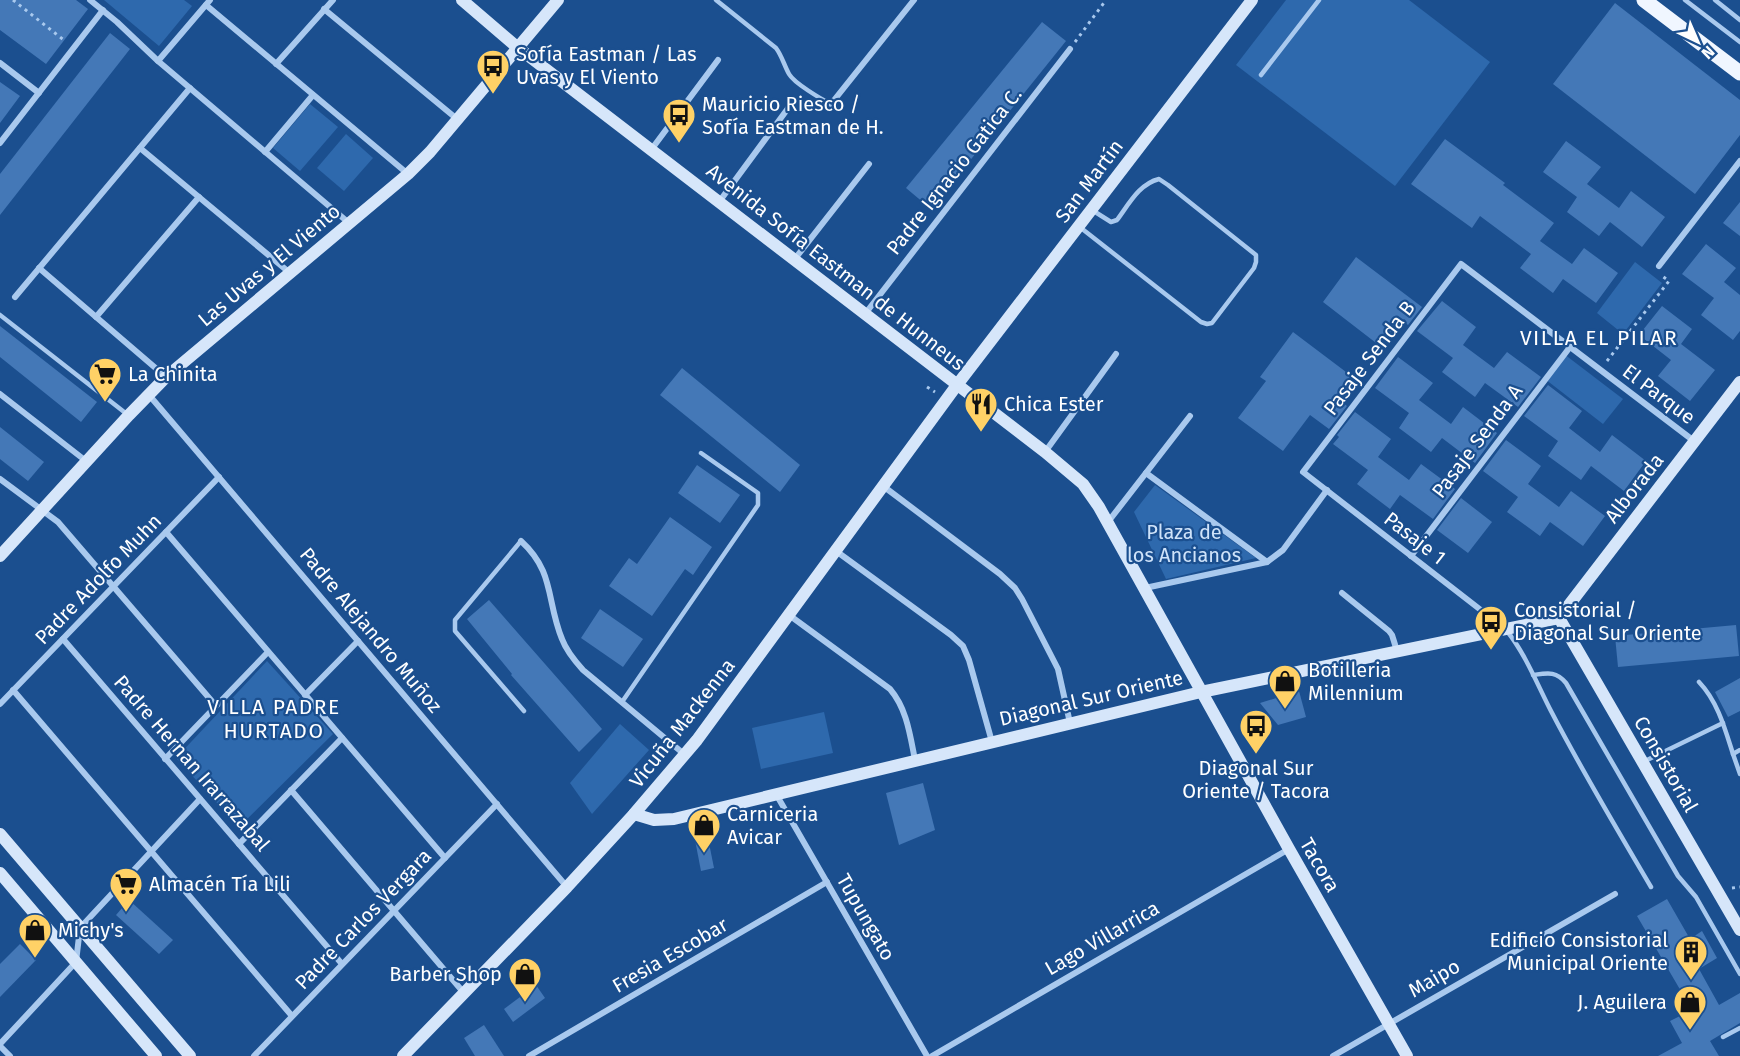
<svg xmlns="http://www.w3.org/2000/svg" width="1740" height="1056" font-family="'Fira Sans',sans-serif">
  <rect width="100%" height="100%" fill="#1b4f8f"/>
  <g fill="#2e69ad">
    <polygon points="104,0 184,0 192,6 159,46"/>
    <polygon points="1286,0 1409,0 1490,62 1395,186 1236,65"/>
    <polygon points="310,104 338,127 300,171 273,148"/>
    <polygon points="346,134 373,158 344,191 317,168"/>
    <polygon points="1635,262 1662,283 1623,334 1597,313"/>
    <polygon points="1564,354 1623,399 1603,424 1545,379"/>
    <polygon points="1155,485 1256,558 1166,579 1134,512"/>
    <polygon points="267,661 333,734 239,827 176,758"/>
    <polygon points="824,712 833,753 761,769 752,728"/>
    <polygon points="620,724 649,750 592,814 570,783"/>
  </g>
  <g fill="#4478b7">
    <polygon points="0,0 76,0 88,9 46,64 0,30"/>
    <polygon points="1615,3 1740,100 1740,135 1695,194 1553,84"/>
    <polygon points="1042,22 1066,41 931,209 906,188"/>
    <polygon points="110,33 130,49 0,215 0,174"/>
    <polygon points="0,82 20,96 0,123"/>
    <polygon points="1445,139 1505,183 1503,185 1554,223 1540,241 1572,264 1584,248 1618,273 1596,303 1563,279 1553,293 1520,268 1531,254 1480,216 1472,228 1411,184"/>
    <polygon points="1566,141 1601,167 1587,184 1619,208 1631,191 1665,217 1642,247 1610,222 1599,236 1567,212 1577,197 1543,172"/>
    <polygon points="1740,202 1740,236 1723,223"/>
    <polygon points="1706,244 1736,268 1724,282 1740,295 1740,331 1733,340 1701,315 1714,298 1682,274"/>
    <polygon points="1356,257 1422,307 1408,325 1401,319 1380,346 1323,302"/>
    <polygon points="1442,301 1476,327 1463,345 1494,368 1507,352 1541,377 1518,407 1485,383 1475,397 1442,372 1453,358 1417,331"/>
    <polygon points="1662,306 1692,329 1681,344 1715,370 1690,401 1658,376 1671,360 1639,335"/>
    <polygon points="0,326 97,402 81,422 0,357"/>
    <polygon points="1293,332 1354,378 1338,399 1347,406 1329,429 1310,415 1283,451 1238,418 1266,381 1260,377"/>
    <polygon points="1398,357 1433,383 1419,400 1451,424 1463,407 1497,433 1475,463 1442,438 1431,452 1399,428 1409,413 1375,388"/>
    <polygon points="682,368 800,465 780,492 660,395"/>
    <polygon points="1548,385 1582,411 1569,428 1600,452 1612,435 1646,461 1624,491 1591,466 1581,480 1548,456 1558,441 1524,416"/>
    <polygon points="1355,412 1391,439 1378,457 1409,480 1421,464 1455,489 1433,519 1400,495 1390,509 1357,484 1368,470 1333,444 1339,437 1337,435"/>
    <polygon points="0,427 44,462 28,481 0,459"/>
    <polygon points="1506,440 1541,466 1528,484 1559,507 1571,491 1605,516 1583,546 1550,522 1540,536 1507,512 1518,497 1483,471"/>
    <polygon points="697,465 740,495 720,523 678,493"/>
    <polygon points="1461,498 1492,522 1468,553 1437,530"/>
    <polygon points="670,517 712,547 693,575 685,569 652,616 609,586 629,558 637,564"/>
    <polygon points="489,600 602,729 579,752 511,675 512,674 467,619"/>
    <polygon points="600,609 643,639 623,667 581,638"/>
    <polygon points="1736,625 1739,656 1618,667 1615,636"/>
    <polygon points="1740,678 1740,711 1728,717 1715,692"/>
    <polygon points="1299,691 1306,717 1278,725 1260,703"/>
    <polygon points="923,783 935,830 899,845 886,793"/>
    <polygon points="708,838 714,868 701,871 695,840"/>
    <polygon points="1667,899 1690,939 1702,931 1717,958 1699,969 1719,1005 1740,993 1740,1023 1710,1041 1719,1056 1658,1056 1682,1043 1670,1021 1692,1010 1637,916"/>
    <polygon points="129,900 173,940 159,954 116,915"/>
    <polygon points="20,944 36,960 0,997 0,964"/>
    <polygon points="536,985 545,998 513,1022 504,1009"/>
    <polygon points="484,1025 504,1056 475,1056 464,1038"/>
  </g>
  <g fill="none" stroke-linecap="round" stroke-linejoin="round">
    <g stroke="#a9c9ee" stroke-width="3" stroke-dasharray="3 4.5" stroke-linecap="butt">
      <polyline points="13,0 65,41"/>
      <polyline points="1075,42 1106,0"/>
      <polyline points="949,358 957,364"/>
      <polyline points="1607,361 1669,281 1662,276"/>
      <polyline points="927,387 935,392"/>
      <polyline points="1732,888 1740,887"/>
    </g>
    <g stroke="#a9c9ee" stroke-width="4.5">
      <path d="M716,0L776,48C782,56 784,65 789,74C794,83 821,99 831,104"/>
      <polyline points="1685,0 1740,42"/>
      <polyline points="1715,0 1740,20"/>
      <polyline points="1261,75 1319,0"/>
      <path d="M1081,228L1201,322L1207,324L1212,323L1254,268L1256,262V255L1168,185L1159,179C1139,184 1129,204 1117,220L1111,222L1092,210"/>
      <polyline points="0,315 128,415"/>
      <polyline points="521,541 455,620 455,631 524,711"/>
      <path d="M1507,631C1526,655 1537,684 1551,711C1582,771 1617,829 1651,887"/>
      <path d="M1533,675C1548,673 1556,671 1566,683L1678,876L1696,897L1740,974"/>
      <path d="M1699,682C1718,702 1725,729 1733,754L1740,750"/>
      <polyline points="622,702 758,505 758,493 701,453"/>
      <polyline points="1733,754 1740,774"/>
      <polyline points="1645,761 1723,723"/>
      <polyline points="1723,1037 1740,1028"/>
    </g>
    <g stroke="#a9c9ee" stroke-width="6">
      <polyline points="90,0 117,22 158,61 349,223"/>
      <polyline points="206,5 408,174"/>
      <polyline points="324,9 457,119"/>
      <polyline points="158,61 210,0"/>
      <polyline points="0,63 39,93"/>
      <polyline points="276,64 333,0"/>
      <polyline points="831,104 914,0"/>
      <polyline points="0,143 103,10"/>
      <polyline points="140,148 290,273"/>
      <polyline points="651,150 718,60"/>
      <polyline points="265,152 313,95"/>
      <polyline points="719,202 789,107"/>
      <polyline points="794,260 869,164"/>
      <polyline points="1659,266 1740,161"/>
      <polyline points="39,268 166,377"/>
      <polyline points="15,297 190,88"/>
      <polyline points="865,314 1070,49"/>
      <polyline points="96,317 199,197"/>
      <polyline points="0,394 86,461"/>
      <polyline points="149,395 567,887"/>
      <polyline points="1045,452 1116,354"/>
      <polyline points="1146,473 1267,562"/>
      <polyline points="0,479 58,522 216,706"/>
      <polyline points="883,486 1000,574 1015,588 1022,599 1058,669 1070,723"/>
      <polyline points="1108,522 1190,416"/>
      <polyline points="166,532 445,858"/>
      <path d="M521,541C555,572 546,600 562,639C566,650 574,660 583,670L684,754"/>
      <polyline points="836,551 951,635 963,646 969,660 992,742"/>
      <polyline points="1411,556 1570,347"/>
      <polyline points="1145,588 1267,562 1283,550 1327,490"/>
      <polyline points="1342,593 1389,631 1392,635 1397,651"/>
      <path d="M789,615L890,689C907,709 910,735 915,760"/>
      <polyline points="1504,628 1303,472 1461,264 1694,441"/>
      <polyline points="63,639 342,964"/>
      <polyline points="13,690 292,1016"/>
      <polyline points="305,695 358,641"/>
      <polyline points="0,704 219,477"/>
      <polyline points="165,759 268,652"/>
      <polyline points="291,790 464,993"/>
      <polyline points="776,794 927,1056"/>
      <polyline points="239,844 342,738"/>
      <polyline points="0,1044 76,962 80,928 200,799"/>
      <polyline points="0,1046 10,1056"/>
      <polyline points="254,1056 497,804"/>
      <polyline points="529,1056 827,882"/>
      <polyline points="932,1056 1289,849"/>
      <polyline points="1333,1056 1615,894"/>
    </g>
    <g stroke="#d6e6fa" stroke-width="12">
      <polyline points="462,0 517,47 1045,452 1083,484 1099,507 1289,849 1407,1056"/>
      <polyline points="0,556 129,415 166,377 408,174 430,152 558,0"/>
      <polyline points="1559,618 1740,930"/>
      <polyline points="1559,618 1740,382"/>
      <polyline points="634,814 654,820 674,819 1201,692 1559,618"/>
      <polyline points="0,834 190,1056"/>
      <polyline points="0,873 156,1056"/>
      <polyline points="403,1056 567,887 634,814 697,740 957,385 1252,0"/>
    </g>
    <polyline stroke="#f0f6ff" stroke-width="15" points="1644,0 1740,73"/>
  </g>
  <defs>
    <g id="bus-pin" transform="scale(1.725)"><path d="M0 17L-7.5 6A9.5 9.5 0 1 1 7.5 6Z" fill="#ffd166" stroke="#1b4f8f"/><path d="M-5-6H5V4H4V6H2V4H-2V6H-4V4H-5ZM-3.5-4V0h7V-4ZM-3.5 1.2v1.5H-2V1.2ZM2 1.2v1.5H3.5V1.2Z" fill="#111"/></g>
    <g id="supermarket-pin" transform="scale(1.725)"><path d="M0 17L-7.5 6A9.5 9.5 0 1 1 7.5 6Z" fill="#ffd166" stroke="#1b4f8f"/><path d="M-6-5.5h2.5l.6 2H6L4.5 2H-2.5L-4.4-4H-6ZM-1.5 3.2a1.3 1.3 0 1 0 .1 0ZM3 3.2a1.3 1.3 0 1 0 .1 0Z" fill="#111"/></g>
    <g id="restaurant-pin" transform="scale(1.725)"><path d="M0 17L-7.5 6A9.5 9.5 0 1 1 7.5 6Z" fill="#ffd166" stroke="#1b4f8f"/><path d="M-5-6h1v4h1v-4h1v4h1v-4h1v5L-1.5 .5V6h-2V.5L-5-1ZM5-6V6H3V1.5H1.5Q1.5-4 5-6Z" fill="#111"/></g>
    <g id="shop-pin" transform="scale(1.725)"><path d="M0 17L-7.5 6A9.5 9.5 0 1 1 7.5 6Z" fill="#ffd166" stroke="#1b4f8f"/><path d="M-5-2.5h2.3a2.7 3.5 0 0 1 5.4 0H5L5.5 6h-11ZM-1.5-2.5h3a1.5 2.3 0 0 0-3 0Z" fill="#111"/></g>
    <g id="building-pin" transform="scale(1.725)"><path d="M0 17L-7.5 6A9.5 9.5 0 1 1 7.5 6Z" fill="#ffd166" stroke="#1b4f8f"/><path d="M-4-6H4V6H1V3H-1V6H-4ZM-2.5-4.3h1.7v1.8h-1.7ZM.8-4.3h1.7v1.8H.8ZM-2.5-1h1.7V.8h-1.7ZM.8-1h1.7V.8H.8Z" fill="#111"/></g>
  </defs>
  <g fill-rule="evenodd">
    <use href="#bus-pin" x="493" y="66"/>
    <use href="#bus-pin" x="679" y="115"/>
    <use href="#supermarket-pin" x="105" y="374"/>
    <use href="#restaurant-pin" x="981" y="404"/>
    <use href="#bus-pin" x="1491" y="622"/>
    <use href="#shop-pin" x="1285" y="681"/>
    <use href="#bus-pin" x="1256" y="726"/>
    <use href="#shop-pin" x="704" y="825"/>
    <use href="#supermarket-pin" x="126" y="884"/>
    <use href="#shop-pin" x="35" y="930"/>
    <use href="#building-pin" x="1691" y="952"/>
    <use href="#shop-pin" x="525" y="974"/>
    <use href="#shop-pin" x="1690" y="1002"/>
  </g>
  <g text-anchor="middle" stroke-width="4.5" stroke-linejoin="round" paint-order="stroke">
    <g font-size="20" fill="#fff" stroke="#1b4f8f" text-anchor="start">
      <text x="516" y="61">Sofía Eastman / Las<tspan x="516" dy="23">Uvas y El Viento</tspan></text>
      <text x="702" y="111">Mauricio Riesco /<tspan x="702" dy="23">Sofía Eastman de H.</tspan></text>
      <text x="128" y="381">La Chinita</text>
      <text x="1004" y="411">Chica Ester</text>
      <text x="1514" y="617">Consistorial /<tspan x="1514" dy="23">Diagonal Sur Oriente</tspan></text>
      <text x="1308" y="677">Botilleria<tspan x="1308" dy="23">Milennium</tspan></text>
      <text x="1256" y="775" text-anchor="middle">Diagonal Sur<tspan x="1256" dy="23">Oriente / Tacora</tspan></text>
      <text x="727" y="821">Carniceria<tspan x="727" dy="23">Avicar</tspan></text>
      <text x="149" y="891">Almacén Tía Lili</text>
      <text x="58" y="937">Michy's</text>
      <text x="1668" y="947" text-anchor="end">Edificio Consistorial<tspan x="1668" dy="23">Municipal Oriente</tspan></text>
      <text x="502" y="981" text-anchor="end">Barber Shop</text>
      <text x="1667" y="1009" text-anchor="end">J. Aguilera</text>
    </g>
    <g font-size="20" fill="#fff" stroke="#1b4f8f">
      <text transform="translate(954 171) rotate(-52)" y="7">Padre Ignacio Gatica C.</text>
      <text transform="translate(1089 181) rotate(-53)" y="7">San Martín</text>
      <text transform="translate(269 265) rotate(-40)" y="7">Las Uvas y El Viento</text>
      <text transform="translate(836 267) rotate(38)" y="7">Avenida Sofía Eastman de Hunneus</text>
      <text transform="translate(1369 358) rotate(-53)" y="7">Pasaje Senda B</text>
      <text transform="translate(1659 394) rotate(37)" y="7">El Parque</text>
      <text transform="translate(1477 441) rotate(-53)" y="7">Pasaje Senda A</text>
      <text transform="translate(1634 488) rotate(-52)" y="7">Alborada</text>
      <text transform="translate(1415 538) rotate(38)" y="7">Pasaje 1</text>
      <text transform="translate(98 579) rotate(-46)" y="7">Padre Adolfo Muhn</text>
      <text transform="translate(371 630) rotate(50)" y="7">Padre Alejandro Muñoz</text>
      <text transform="translate(1091 698) rotate(-13)" y="7">Diagonal Sur Oriente</text>
      <text transform="translate(682 723) rotate(-52)" y="7">Vicuña Mackenna</text>
      <text transform="translate(192 763) rotate(49)" y="7">Padre Hernan Irarrazabal</text>
      <text transform="translate(1666 764) rotate(60)" y="7">Consistorial</text>
      <text transform="translate(1320 865) rotate(60)" y="7">Tacora</text>
      <text transform="translate(866 917) rotate(60)" y="7">Tupungato</text>
      <text transform="translate(363 919) rotate(-46)" y="7">Padre Carlos Vergara</text>
      <text transform="translate(1102 938) rotate(-30)" y="7">Lago Villarrica</text>
      <text transform="translate(670 955) rotate(-30)" y="7">Fresia Escobar</text>
      <text transform="translate(1434 978) rotate(-30)" y="7">Maipo</text>
    </g>
    <g font-size="20" fill="#cfe3fa" stroke="#1b4f8f">
      <text x="1184" y="539">Plaza de<tspan x="1184" dy="23">los Ancianos</tspan></text>
    </g>
    <g font-size="21" letter-spacing="1.5" fill="#fff" stroke="#1b4f8f">
      <text x="1599" y="345">VILLA EL PILAR</text>
      <text x="274" y="714">VILLA PADRE<tspan x="274" dy="24">HURTADO</tspan></text>
    </g>
  </g>
  <g transform="translate(1698 42) rotate(136)" stroke="#1b4f8f" stroke-width="4.5" paint-order="stroke">
  <path d="M0-4.5L10 22L0 15L-10 22Z" fill="#ffffff"/>
  <text y="-9" font-size="16" font-weight="bold" text-anchor="middle" fill="#ffffff">N</text>
  </g>
</svg>
